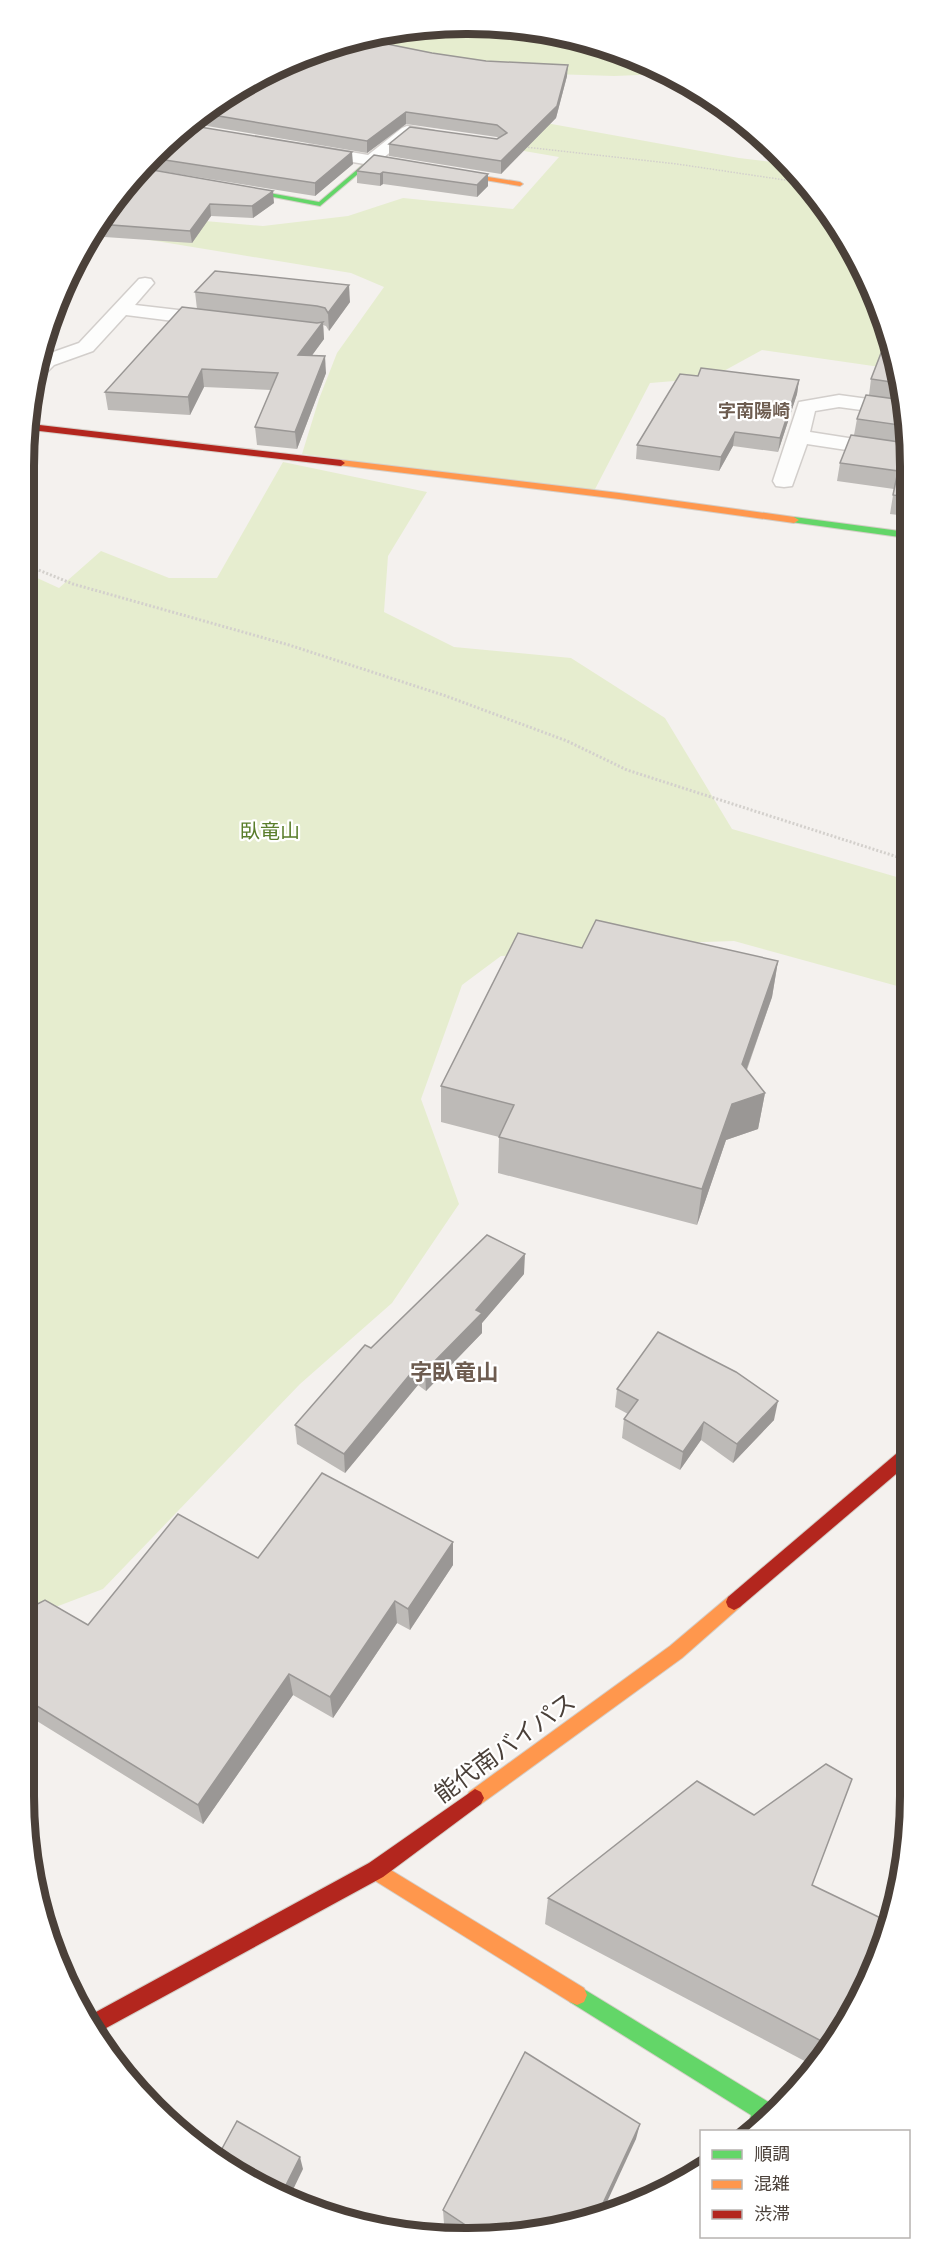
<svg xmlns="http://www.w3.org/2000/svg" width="934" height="2262" font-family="Cabin,'Noto Sans JP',sans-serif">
  <rect width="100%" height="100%" fill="#f4f1ee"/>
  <g fill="#e6edcf">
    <polygon points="438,25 524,28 609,47 663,74 614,76 522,73 352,39"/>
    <polygon points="535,121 739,158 788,164 800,175 864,271 894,369 762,350 711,378 650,383 593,493 302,454 319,399 337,353 384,287 351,273 150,240 171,218 263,226 348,216 403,198 513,209 559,157 506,148"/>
    <polygon points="283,462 427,492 388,556 384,612 454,647 571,658 665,718 732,829 907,880 908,989 734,941 614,945 563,955 501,956 462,985 421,1099 459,1204 392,1303 300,1384 103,1589 24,1619 24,572 59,588 101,551 169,578 217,578"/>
  </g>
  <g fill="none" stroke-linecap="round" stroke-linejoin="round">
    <g stroke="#d2cecb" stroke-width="3">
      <g id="street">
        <polygon points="407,126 434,131 437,134 429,139 410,136 377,163 371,165 309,155 301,150 309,145 368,155 402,128"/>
        <polygon points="145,278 151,279 154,283 135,305 221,315 228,317 230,321 228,325 221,327 126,315 93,351 54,365 47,372 39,374 42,356 79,343 139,279"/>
        <polygon points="839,395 905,404 906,416 839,407 815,411 810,432 906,447 906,459 807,444 792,486 784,487 776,486 773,481 799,402"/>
      </g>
    </g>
    <g stroke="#d4cec7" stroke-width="2">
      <g id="fast">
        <polygon points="371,158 400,164 397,166 372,162 320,206 227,188 230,186 319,202"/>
        <polygon points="794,517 907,532 907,538 791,522 791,518"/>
        <polygon points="577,1985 770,2103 772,2108 752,2127 750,2120 751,2115 570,2002 567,1995 570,1988"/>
      </g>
    </g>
    <g stroke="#d4cec7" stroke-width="2">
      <g id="slow">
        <polygon points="445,170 520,182 523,184 520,186 443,173"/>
        <polygon points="341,460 619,493 794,517 799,520 794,523 619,499 338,465 338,461"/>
        <polygon points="734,1594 740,1597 742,1602 740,1607 682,1658 481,1804 475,1807 469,1804 466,1798 469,1792 670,1646 728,1597"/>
        <polygon points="376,1861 584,1988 587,1995 584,2002 577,2005 570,2002 369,1877 367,1870 369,1863"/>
      </g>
    </g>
    <g stroke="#d4cec7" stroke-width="2">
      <g id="jam">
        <polygon points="31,424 341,460 345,463 341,466 31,430"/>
        <polygon points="909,1446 909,1463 740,1607 734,1610 728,1607 726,1602 728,1597 903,1448"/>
        <polygon points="475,1789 481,1792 484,1798 481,1804 383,1877 97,2033 85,2018 369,1863"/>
      </g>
    </g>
    <polyline stroke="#d3d0cc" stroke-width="1.5" stroke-dasharray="1.5 1.5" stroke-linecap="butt" points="525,147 677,164 805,183"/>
    <polyline stroke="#d3d0cc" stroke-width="3" stroke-dasharray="2 2" stroke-linecap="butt" points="24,564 73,584 289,645 446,696 567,741 627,770 907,860"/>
    <use href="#street" fill="#fdfdfc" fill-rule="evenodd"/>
    <use href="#fast" fill="#63d668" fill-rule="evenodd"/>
    <use href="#slow" fill="#ff974d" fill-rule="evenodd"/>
    <use href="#jam" fill="#b3261e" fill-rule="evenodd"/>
  </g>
  <g fill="#bdbab7">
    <polygon points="432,53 567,76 556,118 501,174 389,156 389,144 497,139 499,138 497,137 406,124 367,153 189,123 197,116 271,70"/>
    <polygon points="188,125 353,164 315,196 141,168"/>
    <polygon points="374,155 488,186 477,197 383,184 380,186 357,183 357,171"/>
    <polygon points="134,175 274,203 253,218 211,216 192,243 90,236"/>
    <polygon points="195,292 350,302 329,331 326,326 323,325 324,339 311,356 326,373 297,449 257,445 255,427 271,390 204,387 190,415 108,410 105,392 197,309"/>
    <polygon points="889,354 906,409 906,516 890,514 894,489 837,481 840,463 854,435 857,419 869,395 871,379"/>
    <polygon points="698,376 799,380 797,394 778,452 733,446 719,471 636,459 637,445"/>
    <polygon points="904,573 907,574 907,679 906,679 899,597"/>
    <polygon points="582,948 778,961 772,997 747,1070 765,1093 758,1129 726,1140 697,1225 498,1173 499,1137 441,1122 441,1086"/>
    <polygon points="524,1274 482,1323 482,1333 426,1391 418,1385 345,1473 297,1444 295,1425 371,1348"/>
    <polygon points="617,1389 774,1420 733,1463 701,1440 680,1470 622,1438 624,1419 628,1414 615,1407"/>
    <polygon points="453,1542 453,1565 410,1630 397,1623 333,1718 293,1695 203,1824 24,1713 24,1611 88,1625 258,1558"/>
    <polygon points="812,1885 887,1937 818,2065 816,2067 545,1924 548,1898"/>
    <polygon points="636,2139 554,2229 457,2233 444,2224 443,2210"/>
  </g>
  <g fill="#9a9795">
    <polygon points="568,65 567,76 556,118 501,174 501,161"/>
    <polygon points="406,112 406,124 367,153 367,141"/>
    <polygon points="352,152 353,164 315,196 315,183"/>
    <polygon points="383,172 383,184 380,186 380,174"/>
    <polygon points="488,174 488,186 477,197 477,185"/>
    <polygon points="273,191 274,203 253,218 252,206"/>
    <polygon points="210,204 211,216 192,243 190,231"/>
    <polygon points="349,285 350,302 329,331 328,313"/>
    <polygon points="323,322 324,339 300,372 298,355"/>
    <polygon points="325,356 326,373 297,449 295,432"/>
    <polygon points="202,369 204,387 190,415 188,397"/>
    <polygon points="799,380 797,394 778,452 780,438"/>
    <polygon points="735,432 733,446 719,471 721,457"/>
    <polygon points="778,961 772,997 736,1099 742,1064"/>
    <polygon points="765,1093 758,1129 726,1140 697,1225 702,1189 732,1104"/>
    <polygon points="525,1254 524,1274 482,1323 482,1333 426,1391 425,1371 476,1310"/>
    <polygon points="417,1366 418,1385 345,1473 344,1454"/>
    <polygon points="778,1401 774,1420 733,1463 737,1444"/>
    <polygon points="704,1422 701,1440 680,1470 683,1452"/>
    <polygon points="453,1542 453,1565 410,1630 408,1609"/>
    <polygon points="395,1601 397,1623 333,1718 330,1697"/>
    <polygon points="289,1674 293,1695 203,1824 198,1805"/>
    <polygon points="640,2124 636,2139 601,2215 597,2216"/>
    <polygon points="300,2157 303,2169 289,2198 281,2195"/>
  </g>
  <g fill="#dcd8d5" stroke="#9a9795" stroke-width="1.5">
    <polygon points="357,38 432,53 486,61 568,65 557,106 501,161 389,144 410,127 497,139 507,133 497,125 406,112 367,141 201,113 271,70 352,39"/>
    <polygon points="188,125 352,152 315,183 152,158"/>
    <polygon points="374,155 488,174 477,185 383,172 380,174 357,171"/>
    <polygon points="141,168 273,191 252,206 210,204 190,231 99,224 134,175"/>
    <polygon points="215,271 349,285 328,313 325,308 317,306 195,292"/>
    <polygon points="182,307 317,323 323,322 298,355 325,356 295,432 255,427 278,373 202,369 188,397 105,392"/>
    <polygon points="881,353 889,354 898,383 871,379"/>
    <polygon points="701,368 799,380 780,438 735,432 721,457 637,445 680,374 698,376"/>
    <polygon points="866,395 903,400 906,409 906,426 857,419"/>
    <polygon points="851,435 906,443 906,497 893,495 898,471 840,463"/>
    <polygon points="904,573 907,574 907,606"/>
    <polygon points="596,920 778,961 742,1064 765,1093 732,1104 702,1189 499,1137 514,1105 441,1086 518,933 582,948"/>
    <polygon points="487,1235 525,1254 476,1310 482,1313 425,1371 417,1366 344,1454 295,1425 365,1345 371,1348"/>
    <polygon points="658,1332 736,1372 778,1401 737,1444 704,1422 683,1452 624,1419 638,1400 617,1389"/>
    <polygon points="322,1473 453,1542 408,1609 395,1601 330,1697 289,1674 198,1805 24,1698 24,1611 45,1600 88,1625 178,1514 258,1558"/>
    <polygon points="826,1764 852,1779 812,1885 889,1922 887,1937 829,2045 548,1898 697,1781 754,1815"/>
    <polygon points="525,2052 640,2124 597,2216 554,2229 476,2232 443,2210"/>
    <polygon points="237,2121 300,2157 281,2195 246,2179 218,2156"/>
  </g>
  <g text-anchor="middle" stroke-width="4.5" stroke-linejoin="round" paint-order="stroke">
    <g font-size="18" font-weight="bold" fill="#6d5c50" stroke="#fff">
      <text x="754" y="417">字南陽崎</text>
    </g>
    <g font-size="20" fill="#597d2b" stroke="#fff">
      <text x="270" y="838">臥竜山</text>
    </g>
    <g font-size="22" font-weight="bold" fill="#6d5c50" stroke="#fff">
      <text x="454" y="1380">字臥竜山</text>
    </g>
    <g font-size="24" fill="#4a4039" stroke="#fff">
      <text transform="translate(505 1748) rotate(-36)" y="8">能代南バイパス</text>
    </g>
  </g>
  <path d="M0 0H934V2262H0ZM466 34H468A432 432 0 0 1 900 466V1796A432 432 0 0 1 468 2228H466A432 432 0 0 1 34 1796V466A432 432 0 0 1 466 34Z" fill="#fff" fill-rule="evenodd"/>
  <path fill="none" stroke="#4a4039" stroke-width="8" d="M466 34H468A432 432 0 0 1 900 466V1796A432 432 0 0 1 468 2228H466A432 432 0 0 1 34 1796V466A432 432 0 0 1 466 34Z"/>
  <rect x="700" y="2130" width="210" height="108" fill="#ffffff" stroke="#b7b3b0" stroke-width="1.5"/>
  <rect x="712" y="2150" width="30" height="9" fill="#63d668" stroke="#b7b3b0" stroke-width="1.5"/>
  <text x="754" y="2160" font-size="18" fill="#4a4039">順調</text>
  <rect x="712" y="2180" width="30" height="9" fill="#ff974d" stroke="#b7b3b0" stroke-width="1.5"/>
  <text x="754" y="2190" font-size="18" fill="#4a4039">混雑</text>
  <rect x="712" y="2210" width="30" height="9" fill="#b3261e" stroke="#b7b3b0" stroke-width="1.5"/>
  <text x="754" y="2220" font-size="18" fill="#4a4039">渋滞</text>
</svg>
